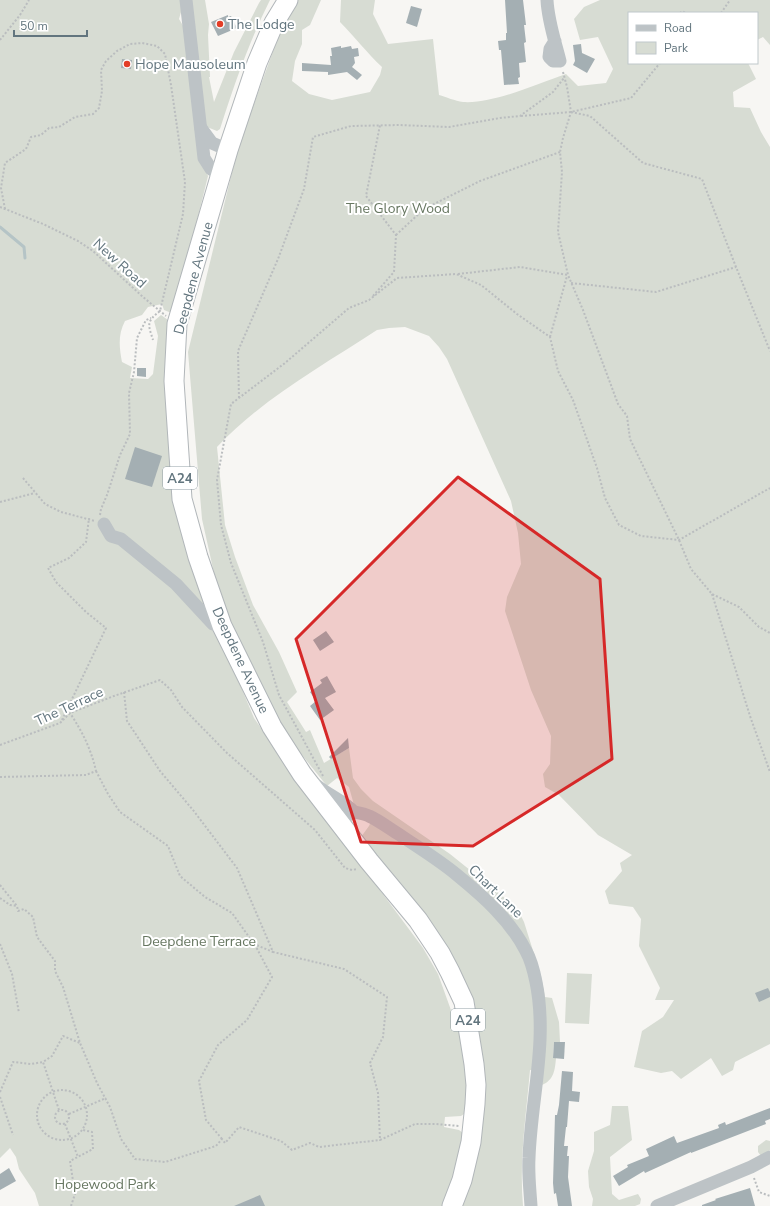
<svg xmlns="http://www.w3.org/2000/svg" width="770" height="1206" font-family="'Nunito Sans',sans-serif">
  <rect width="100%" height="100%" fill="#f7f6f3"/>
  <g fill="#d7dcd3">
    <path d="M0,0H182L183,5L179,19L185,29L202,159L208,176L174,314L164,310L162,304L148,307L142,315L125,321C118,334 119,347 122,362L132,367L130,378L148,379L153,374L158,336L154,321L161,315L175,325V456L215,625L254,718L319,812L359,862L423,948L438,974L452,1013L460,1018L468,1064L467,1112L461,1116L445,1117L444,1127L459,1130L463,1133C458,1158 452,1182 443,1206H39L35,1193L19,1169L16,1157L10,1148L0,1158Z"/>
    <path d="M191,0H205L209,24L208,35L210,77H209L214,102L234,52L259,3L261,0H270C249,42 234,85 220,129L217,131L207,127L202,119Z"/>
    <path d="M298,0H321L310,25L302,30V44L295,61L292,81L309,94L332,100L370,92L380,75L382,67C367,53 355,37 340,22L341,0H375L373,14L388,44L433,39L439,95C446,97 455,101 463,102C493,104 537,84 566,74L578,86L606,83L613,69L598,37L580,40L574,19L584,7L600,0H770V45L763,37L757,40V13H629V63H748L756,79L733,92L734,107L750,108L761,132L770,147V1044L735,1062L733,1070L722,1076L711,1058L681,1079L672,1071L661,1073L634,1067L642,1031L663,1017L674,1000H655L660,988L639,946L641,919L633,907L609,904L605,891L622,871L620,863L632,855L598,835L559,795L545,787L543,774L550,764L551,736L531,690L505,611L507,597L521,564L518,533L511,501L447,359L439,347L429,336L405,327L389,328L377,330C322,366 262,399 217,447L225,525L235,557L253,605L279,652L297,692L287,702L306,732L310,730L324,763L349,748L353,778L361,789L373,801L450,854L511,903L520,914L524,922L541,976L545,997L552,998L559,1022L560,1042H554L553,1058H556C555,1070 554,1080 542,1085L543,1071L530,1070C526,1116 519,1161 523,1206H457L472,1168L470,1008L361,837L369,826L374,815L354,805L349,787L337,778L327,786L289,739L255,684L222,609L202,519L188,352L238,148L280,32Z"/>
    <polygon points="567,973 592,974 589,1024 565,1023"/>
    <polygon points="612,1106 628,1106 632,1140 610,1157 612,1194 619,1200 638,1194 641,1199 640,1204 635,1206 592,1206 593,1199 589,1187 588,1171 594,1151 594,1132 610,1125"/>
    <polygon points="766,1140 770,1141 770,1150 761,1156 758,1152 758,1146"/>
  </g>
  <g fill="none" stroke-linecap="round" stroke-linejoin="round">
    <polyline stroke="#b5c4c6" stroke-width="3" points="0,227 24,247 25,258"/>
  </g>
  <g fill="#a4afb3">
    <polygon points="505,0 523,0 526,25 524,25 526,42 524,43 526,62 519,63 520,77 518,78 519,84 504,85 501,50 499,50 498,41 506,40 506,33 507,33"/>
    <polygon points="411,6 422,9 417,27 406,23"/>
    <polygon points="228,15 228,17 231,16 237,28 218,36 211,22"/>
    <polygon points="581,44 582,53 595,59 587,73 573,65 575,61 573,45"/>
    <polygon points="341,46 341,48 351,46 352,49 358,48 359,56 354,57 355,63 352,67 362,75 357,80 347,72 328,75 328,72 302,71 302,63 331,65 330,56 332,56 331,48"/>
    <polygon points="122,59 132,60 131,69 121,68"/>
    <polygon points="137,368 146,368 146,377 137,376"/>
    <polygon points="135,447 162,456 152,487 125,479"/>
    <polygon points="326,631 334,642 320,651 313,640"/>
    <polygon points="327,676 336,692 325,698 334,710 320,720 310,706 316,701 310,692 322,683 320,680"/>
    <polygon points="348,738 349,748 331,759 329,757"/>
    <polygon points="768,988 770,992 770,997 759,1002 755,993"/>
    <polygon points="554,1042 565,1042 564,1059 553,1058"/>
    <polygon points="562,1071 573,1072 572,1091 580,1092 579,1102 569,1101 567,1127 566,1127 564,1146 568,1146 567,1156 569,1156 568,1177 572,1206 558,1206 556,1193 554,1194 553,1183 555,1115 557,1115 559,1105"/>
    <polygon points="770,1108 770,1119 765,1121 766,1124 691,1153 691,1152 645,1173 644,1171 619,1186 613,1176 628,1167 627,1165 649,1156 646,1149 674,1136 677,1143 719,1128 718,1125 725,1122 726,1125"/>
    <polygon points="9,1168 16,1181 0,1190 0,1174"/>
    <polygon points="750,1188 755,1206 702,1206 702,1205 716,1200 715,1199"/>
    <polygon points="260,1195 265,1206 234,1206"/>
  </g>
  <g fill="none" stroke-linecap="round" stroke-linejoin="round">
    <g stroke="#b1b6b9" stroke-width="21">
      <polyline id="highway" points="288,0 274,23 257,63 228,150 177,324 174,381 182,499 198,557 222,626 272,727 302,774 369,861 418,920 440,953 450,972 464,1002 474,1064 476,1085 475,1104 471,1142 462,1180 452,1206"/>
    </g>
    <g stroke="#babdbf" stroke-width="2" stroke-dasharray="2 2" stroke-linecap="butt">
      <polyline points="680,13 682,11 686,13"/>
      <polyline points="721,13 730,0"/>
      <polyline points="0,40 20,15 29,0"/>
      <polyline points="563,72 567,87 571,112 563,138 560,152 562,172 558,232 568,275 583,310 618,404 627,416 630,439 679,540 691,569 712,594 739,607 759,627 770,633"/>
      <polyline points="571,112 590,116 643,163 702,179 736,267 770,351"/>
      <polyline points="521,116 571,112 631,98 660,63"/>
      <polyline points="0,207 43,224 78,241 93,251 143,297 166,316"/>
      <path d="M5,209L1,188L5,163L26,149L31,137L41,135L49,128L59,127L75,117L93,114L99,108L102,91L101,70L106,61L117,51L130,44L142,43L157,46L165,54L171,85L185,182L183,214L160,311C146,322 148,324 153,340"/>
      <polyline points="396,235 424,209 480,181 560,152"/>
      <polyline points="458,274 520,267 568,275"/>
      <polyline points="571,283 656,292 736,267"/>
      <polyline points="373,296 394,272 396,235 366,196 380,125"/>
      <polyline points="550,337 567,276"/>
      <polyline points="239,398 238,351 278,259 304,189 313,137 351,126 399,125 449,127 500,118 520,116 553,92 564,78"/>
      <polyline points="23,478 45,504 61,512 95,521"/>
      <polyline points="0,502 35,493"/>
      <polyline points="100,515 101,509 107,495 120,455 130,434 129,393 134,372 137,338 146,320 151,318"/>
      <polyline points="712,594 750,716 770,772"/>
      <polyline points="124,692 127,721 133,730 160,771 193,810 237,868 273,952 344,969 387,997 383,1037 370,1063 378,1093 380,1140 415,1124 436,1124 459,1126"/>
      <polyline points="62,720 106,628 86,612 56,582 48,568 69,558 86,542 89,518"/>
      <polyline points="0,745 60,723 70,713 114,696 160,680 171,690 182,707 227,753 315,830 345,868 352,870 357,869"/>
      <polyline points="96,771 108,794 120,812 168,846 180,876 205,897 232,913 254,944 273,952"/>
      <polyline points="323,776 279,695 263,642 231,563 221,525 217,480 231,404 285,363 349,308 369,300 397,278 456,274 481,285 517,314 550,337 558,371 573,400 597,468 605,498 619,525 641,536 679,540 770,488"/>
      <path d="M0,777L86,775L96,771C91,749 83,733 70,713"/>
      <polyline points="0,885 17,906 18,911 24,909 33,917 37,937 55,961 55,971 63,987 80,1043 97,1083 110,1107 121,1139 135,1159 165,1162 216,1146 222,1139 225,1143 239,1127 281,1141 292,1150 310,1143 319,1147 380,1140"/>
      <polyline points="0,898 10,905 17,906"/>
      <polyline points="0,944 12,974 19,1013"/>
      <circle cx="62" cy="1115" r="25"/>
      <polyline points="0,1092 13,1062 31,1064 43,1062"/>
      <polyline points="0,1097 13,1135"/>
      <circle cx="62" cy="1117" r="7"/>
      <polyline points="59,1110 43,1062 52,1056 63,1036 80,1043"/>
      <polyline points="69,1114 106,1098"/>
      <polyline points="65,1124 78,1157"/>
      <polyline points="222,1139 206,1120 199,1081 218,1045 247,1020 272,977 255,945"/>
      <polyline points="754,1178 759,1192 770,1196"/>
      <polyline points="71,1206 75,1194 70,1161 93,1149 92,1132 83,1130"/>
    </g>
    <g stroke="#bdc3c6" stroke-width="13">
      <polyline points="186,0 204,158 211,169 221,176"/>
      <path d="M547,0C548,21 555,41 560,61H553L549,57L550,49L555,41"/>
      <polyline points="201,128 212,143 228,150"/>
      <polyline points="104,524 111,536 121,539 176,584 213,624 222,626"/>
      <path d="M316,785C328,795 344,801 354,812"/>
      <path d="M339,820L354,812C359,813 365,814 369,816C380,821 390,829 400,835C419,848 439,860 457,875C484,897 510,920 526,951C531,960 534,972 536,982C548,1041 531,1099 529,1158C528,1174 530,1190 531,1206"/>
      <polyline points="657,1206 751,1167 770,1157"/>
    </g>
    <use href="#highway" stroke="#fff" stroke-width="19"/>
  </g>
  <path fill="#d62828" fill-opacity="0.2" stroke="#d62828" stroke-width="3" stroke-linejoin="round" d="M458,477L600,579L612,759L473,846L361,842L296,639Z"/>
  <g fill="#e33d27" stroke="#fff" stroke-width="1.5">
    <circle cx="220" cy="24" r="4"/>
    <circle cx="127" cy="64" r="4"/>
  </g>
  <g text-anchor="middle" stroke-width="4" stroke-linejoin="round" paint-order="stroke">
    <g fill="#fff" stroke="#919ea5" stroke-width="1">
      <rect x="163" y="467" width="34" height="22" rx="3"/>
      <rect x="451" y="1009" width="34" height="22" rx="3"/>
    </g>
    <g font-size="13" font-weight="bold" fill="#62757e">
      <text x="180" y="483">A24</text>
      <text x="468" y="1025">A24</text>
    </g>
    <g font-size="14" fill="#62757e" stroke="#fff" text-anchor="start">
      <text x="228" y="29">The Lodge</text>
      <text x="135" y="69">Hope Mausoleum</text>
    </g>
    <g font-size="14" fill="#677761" stroke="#fff">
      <text x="398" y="213">The Glory Wood</text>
      <text x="199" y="946">Deepdene Terrace</text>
      <text x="105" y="1189">Hopewood Park</text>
    </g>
    <g font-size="14" fill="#62757e" stroke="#fff">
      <text transform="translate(120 263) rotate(42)" y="5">New Road</text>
      <text transform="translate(193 278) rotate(-75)" y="5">Deepdene Avenue</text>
      <text transform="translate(241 660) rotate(65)" y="5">Deepdene Avenue</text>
      <text transform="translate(69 706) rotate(-25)" y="5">The Terrace</text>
      <text transform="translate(496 891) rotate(44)" y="5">Chart Lane</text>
    </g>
  </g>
  <rect x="628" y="12" width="130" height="52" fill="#ffffff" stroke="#c0c8cb"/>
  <rect x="636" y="25" width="20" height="6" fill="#bdc3c6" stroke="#c0c8cb"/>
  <text x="664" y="32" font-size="12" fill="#62757e">Road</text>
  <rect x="636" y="42" width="20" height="12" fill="#d7dcd3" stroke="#c0c8cb"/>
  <text x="664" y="52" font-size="12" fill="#62757e">Park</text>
  <path d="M14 30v6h73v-6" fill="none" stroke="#62757e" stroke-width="2"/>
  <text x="20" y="30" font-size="12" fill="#62757e" stroke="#ffffff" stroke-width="3" paint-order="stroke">50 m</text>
</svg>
